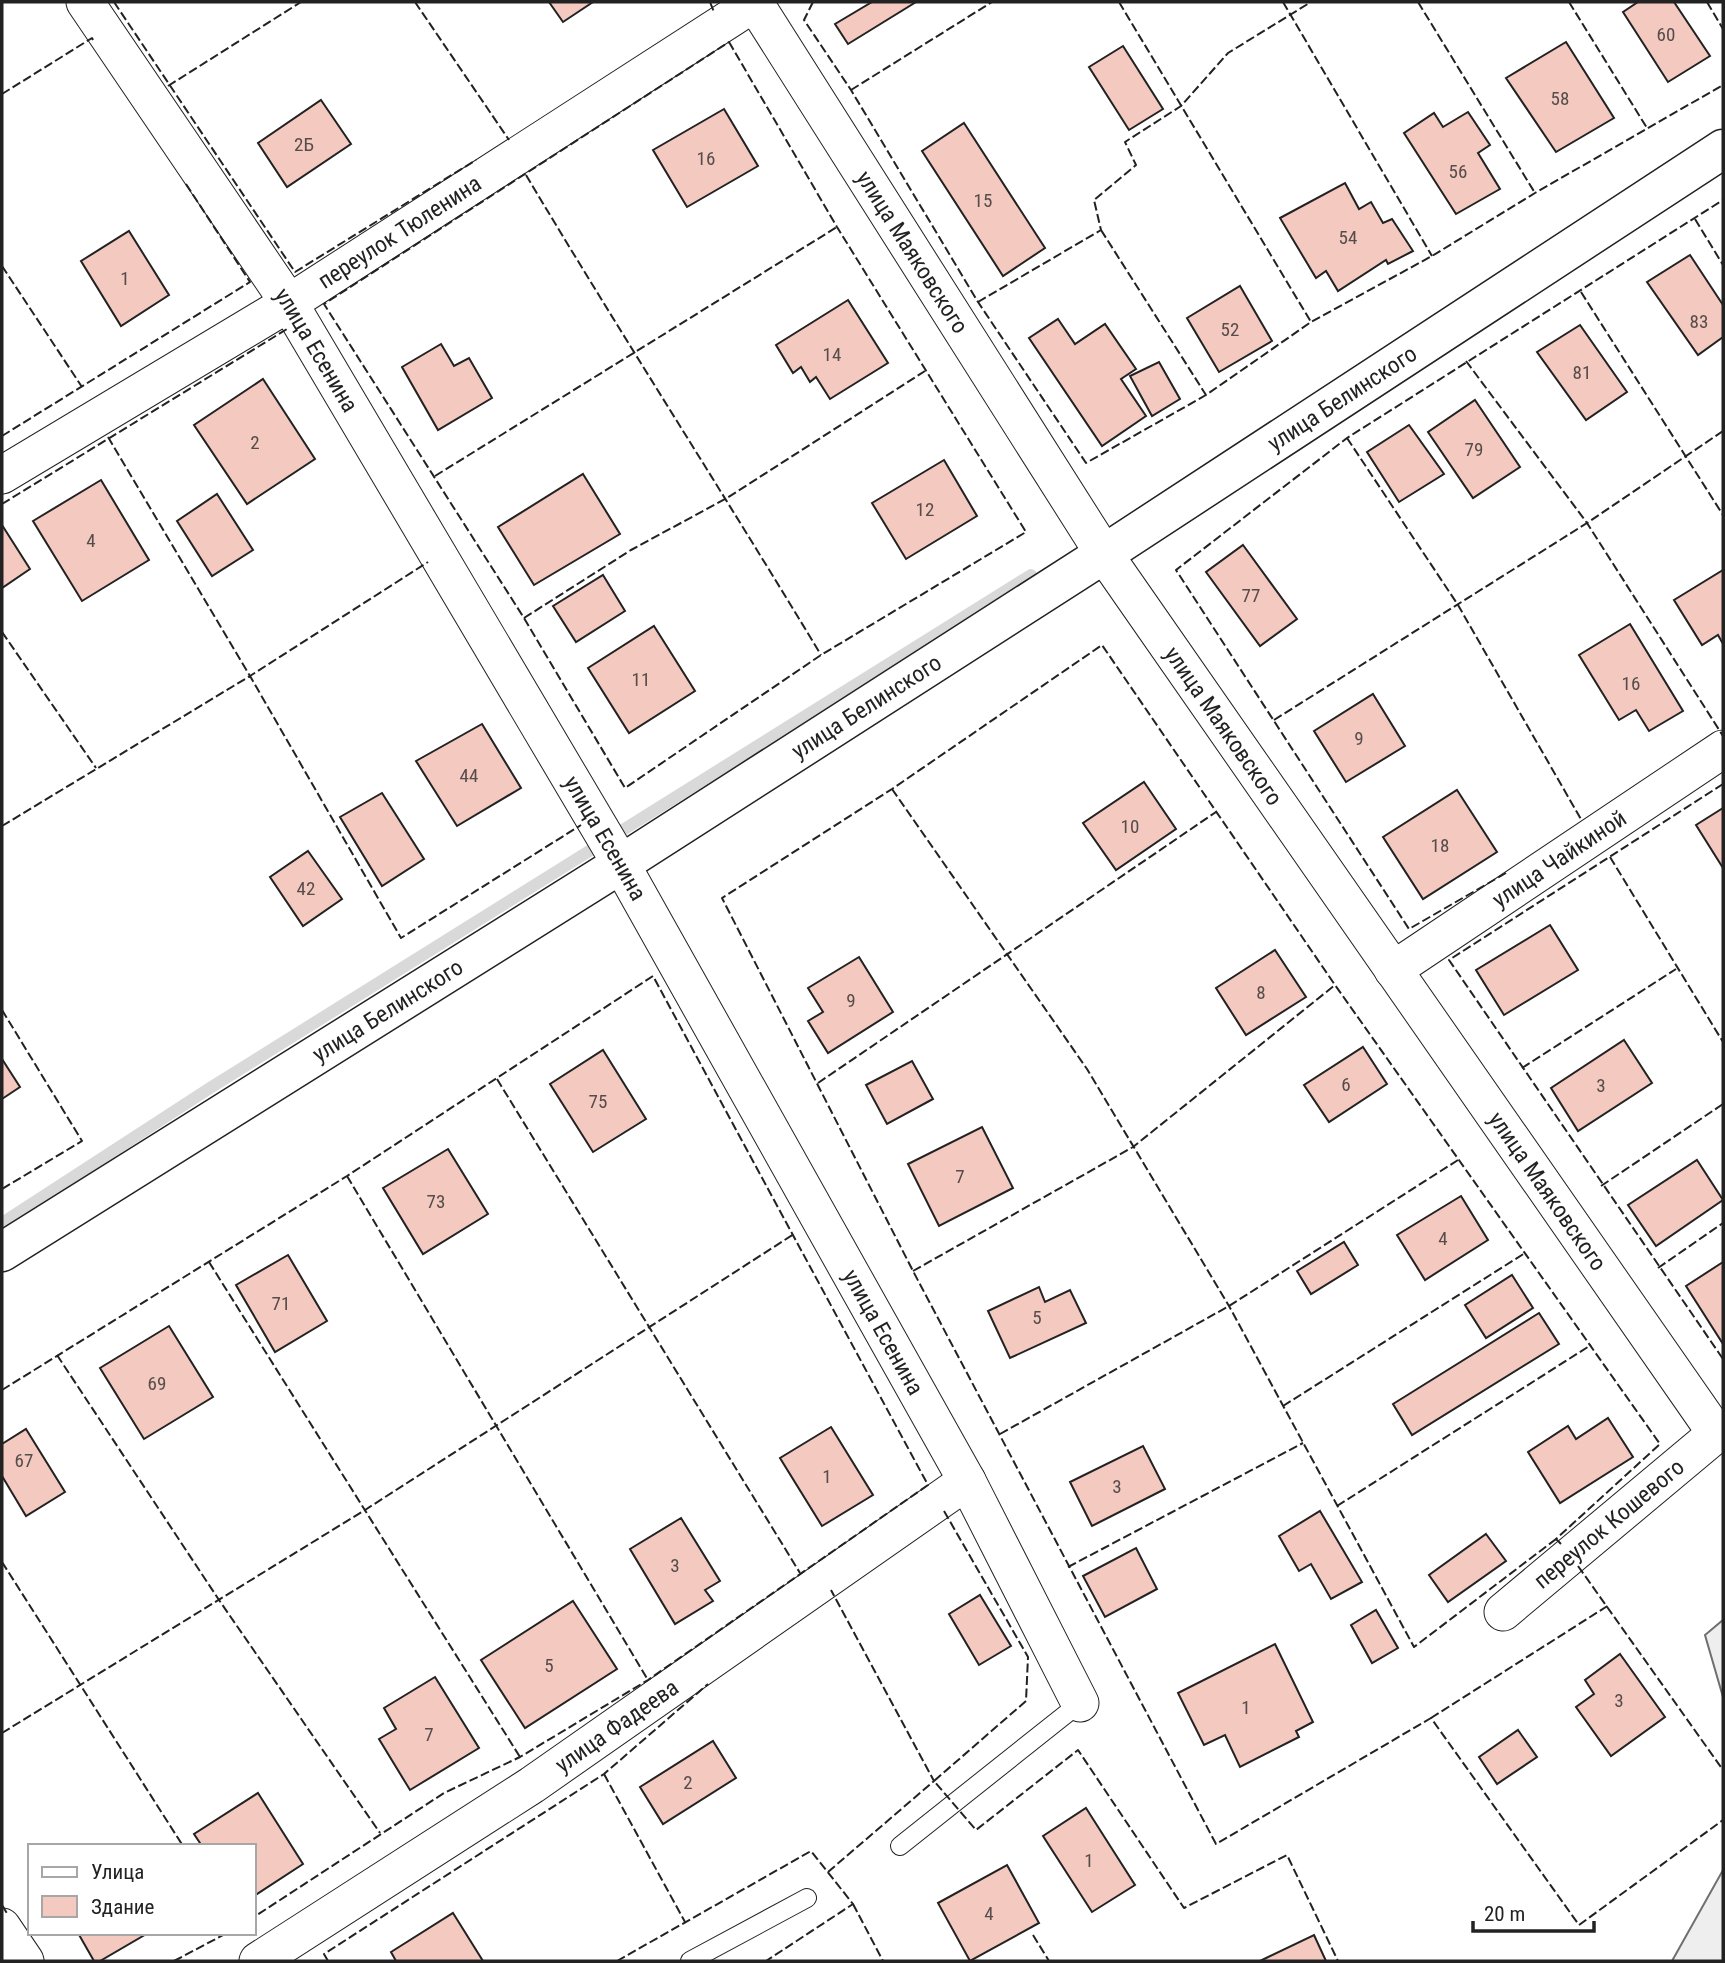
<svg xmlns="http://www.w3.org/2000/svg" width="1725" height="1963" font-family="'Roboto Condensed',sans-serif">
  <rect width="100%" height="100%" fill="#fff"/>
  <g fill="#eee" stroke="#6f6f6f" stroke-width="2">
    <polygon points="1723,1620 1723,1697 1705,1635"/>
    <polygon points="1723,1870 1723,1961 1672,1961"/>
  </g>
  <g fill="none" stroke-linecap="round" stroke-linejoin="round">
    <polyline stroke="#d9d9d9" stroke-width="12" points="2,1223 210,1088 1031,575"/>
  </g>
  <g fill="#f3c9c0" stroke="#222" stroke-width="2">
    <polygon points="549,2 593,2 563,22"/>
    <polygon points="872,2 916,2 848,44 835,24"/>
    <polygon points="1638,2 1674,2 1710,56 1668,82 1623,12"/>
    <polygon points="1566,42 1614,118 1556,152 1506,78"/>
    <polygon points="1123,46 1163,109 1129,130 1089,67"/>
    <polygon points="321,100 351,144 287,187 258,143"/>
    <polygon points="724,109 758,166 687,207 653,150"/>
    <polygon points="1468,112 1490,145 1478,153 1500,189 1456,214 1404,133 1434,113 1443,127"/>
    <polygon points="964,123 1045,248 1003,276 922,151"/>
    <polygon points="1345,183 1359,209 1371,202 1383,223 1392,219 1413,251 1388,264 1386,260 1338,291 1326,271 1316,278 1280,218"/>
    <polygon points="129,231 169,295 121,326 81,261"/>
    <polygon points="1690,255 1723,305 1723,337 1698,355 1647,282"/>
    <polygon points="1240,286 1272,341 1219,372 1187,318"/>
    <polygon points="848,300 888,363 830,399 816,377 810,382 801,367 793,373 776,345"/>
    <polygon points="1058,319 1075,344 1105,324 1136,369 1121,379 1146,416 1102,446 1029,338"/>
    <polygon points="1580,325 1627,392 1586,420 1537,352"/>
    <polygon points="441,344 454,366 469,358 492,398 438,430 402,367"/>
    <polygon points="1159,362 1180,399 1152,416 1130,376"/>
    <polygon points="263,379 315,459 247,504 194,425"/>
    <polygon points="1475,400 1520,467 1473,498 1428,432"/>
    <polygon points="1409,425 1444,474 1399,502 1367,452"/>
    <polygon points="944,460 977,516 906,559 872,503"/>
    <polygon points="583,474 620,534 534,585 498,527"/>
    <polygon points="101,480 149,560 82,601 33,521"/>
    <polygon points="217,494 253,550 212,576 177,521"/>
    <polygon points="2,525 30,569 2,588"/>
    <polygon points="1243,545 1297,619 1260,646 1206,572"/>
    <polygon points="1723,570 1723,644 1718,635 1702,645 1674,600"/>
    <polygon points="603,575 625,611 576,642 553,606"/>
    <polygon points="1630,624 1683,711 1649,731 1636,710 1619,720 1579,655"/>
    <polygon points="654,626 695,691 629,733 588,668"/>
    <polygon points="1373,694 1405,746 1346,782 1314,731"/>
    <polygon points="482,724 521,788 457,826 416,761"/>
    <polygon points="1144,782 1176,829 1116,870 1083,823"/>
    <polygon points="1457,790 1497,852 1423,899 1383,837"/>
    <polygon points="382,793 424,859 382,886 340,817"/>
    <polygon points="1723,808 1723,868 1696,825"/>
    <polygon points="308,851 342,899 303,926 270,877"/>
    <polygon points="1550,925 1578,970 1504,1015 1476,970"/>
    <polygon points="1275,950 1306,997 1246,1035 1216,988"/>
    <polygon points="859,957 893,1012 828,1053 808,1021 823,1012 808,988"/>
    <polygon points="1624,1040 1652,1083 1578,1131 1551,1088"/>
    <polygon points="1363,1047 1387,1084 1329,1122 1304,1085"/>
    <polygon points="603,1050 646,1119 593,1152 550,1084"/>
    <polygon points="2,1059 20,1087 2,1099"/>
    <polygon points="912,1061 933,1099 887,1124 866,1085"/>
    <polygon points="982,1127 1013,1188 939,1226 908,1164"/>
    <polygon points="448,1149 488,1214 423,1254 383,1188"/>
    <polygon points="1697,1160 1723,1200 1656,1246 1628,1205"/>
    <polygon points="1461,1196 1488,1240 1425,1280 1397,1235"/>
    <polygon points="1344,1242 1358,1265 1311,1294 1297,1271"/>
    <polygon points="288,1255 327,1321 275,1352 236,1285"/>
    <polygon points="1723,1262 1723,1344 1686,1286"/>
    <polygon points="1512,1275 1533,1308 1486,1338 1465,1305"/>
    <polygon points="1039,1287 1045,1302 1070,1290 1086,1323 1010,1358 988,1311"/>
    <polygon points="1539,1313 1559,1344 1412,1435 1393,1404"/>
    <polygon points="169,1326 213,1397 144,1439 100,1368"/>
    <polygon points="1608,1418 1633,1457 1560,1503 1528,1452 1568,1426 1576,1439"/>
    <polygon points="831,1427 873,1495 822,1526 780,1458"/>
    <polygon points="26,1429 65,1492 26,1516 2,1476 2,1444"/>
    <polygon points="1143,1446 1165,1489 1092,1526 1070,1482"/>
    <polygon points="1320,1511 1362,1582 1331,1599 1311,1564 1299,1571 1279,1536"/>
    <polygon points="681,1518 720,1581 705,1590 713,1601 675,1624 630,1549"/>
    <polygon points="1486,1534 1506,1561 1448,1602 1429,1575"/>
    <polygon points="1136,1548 1157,1589 1105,1617 1083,1576"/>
    <polygon points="980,1595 1011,1646 979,1665 949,1614"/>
    <polygon points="573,1601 617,1669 525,1728 481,1660"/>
    <polygon points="1376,1610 1398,1648 1372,1663 1351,1625"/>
    <polygon points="1275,1644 1313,1722 1296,1731 1299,1737 1240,1767 1225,1735 1204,1745 1178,1693"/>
    <polygon points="1620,1654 1665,1717 1611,1756 1576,1707 1594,1694 1585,1680"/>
    <polygon points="435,1677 479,1748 410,1790 379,1739 396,1729 384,1708"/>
    <polygon points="1518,1730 1537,1757 1497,1784 1479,1757"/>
    <polygon points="713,1741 736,1778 663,1824 640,1787"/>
    <polygon points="258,1793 303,1864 254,1896 254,1846 202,1846 194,1834"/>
    <polygon points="1086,1808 1135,1885 1092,1912 1043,1836"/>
    <polygon points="1007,1865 1039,1923 970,1961 938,1903"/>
    <polygon points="453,1913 483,1961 396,1961 391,1952"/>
    <polygon points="78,1933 148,1933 100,1961 94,1961"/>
    <polygon points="1314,1935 1326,1961 1260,1961"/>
  </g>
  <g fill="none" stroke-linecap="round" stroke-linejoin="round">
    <g stroke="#222" stroke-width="20">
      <g id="service">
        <polyline points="900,1846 1080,1703"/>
        <polyline points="690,1961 807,1898"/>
      </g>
    </g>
    <g stroke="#222" stroke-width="39">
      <g id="minor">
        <path id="s1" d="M85,2L289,303L621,864L967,1481L1080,1703"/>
        <path id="s2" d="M754,2L1104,554L1716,1433"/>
        <path id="s3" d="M2,475L289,303L756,2"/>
        <path id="s4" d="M1393,970L1723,749"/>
        <path id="s5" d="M1503,1612L1723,1428"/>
        <polyline points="2,1927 25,1961"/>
        <path id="s6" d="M258,1961L532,1785L967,1481"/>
      </g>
    </g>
    <g stroke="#222" stroke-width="41">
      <g id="tertiary">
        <path id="s7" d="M2,1252L621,864L1104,554L1723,149"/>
      </g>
    </g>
    <use href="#service" stroke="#fff" stroke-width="18"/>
    <use href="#minor" stroke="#fff" stroke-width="37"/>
    <use href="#tertiary" stroke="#fff" stroke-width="38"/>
    <g stroke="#222" stroke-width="2" stroke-dasharray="9 3.5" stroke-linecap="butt">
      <polyline points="114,2 295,272 476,160"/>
      <polyline points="415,2 509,140"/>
      <polyline points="710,2 714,12"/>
      <polyline points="813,2 804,20 851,90 978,302 1086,463 1206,395 1311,322 1432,256 1535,193 1723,85"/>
      <polyline points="1119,2 1311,322"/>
      <polyline points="1283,2 1432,256"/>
      <polyline points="1418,2 1535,193"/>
      <polyline points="1569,2 1647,128"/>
      <polyline points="1707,2 1723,29"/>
      <polygon points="729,42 837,227 1026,532 821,655 625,788 524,618 324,304"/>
      <polyline points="168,86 301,2"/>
      <polyline points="851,90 992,2"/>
      <polyline points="2,94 92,38 93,40"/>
      <path d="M526,175C622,336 724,494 821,655"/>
      <polyline points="1695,219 1723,265"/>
      <polyline points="1101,230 1206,395"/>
      <polyline points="2,266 82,387"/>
      <polyline points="1581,292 1723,515"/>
      <polyline points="978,302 1101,230 1094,200 1136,165 1125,142 1181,106 1228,53 1311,2"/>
      <polyline points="1466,361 1587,523 1723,736"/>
      <polyline points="2,436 250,282 186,184"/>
      <polyline points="108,437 250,676 428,562"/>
      <polyline points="1347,438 1458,605 1582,821"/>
      <polyline points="435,476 837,227"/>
      <polyline points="2,504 287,329"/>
      <polyline points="524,618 631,550 727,498 925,371"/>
      <polyline points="2,632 96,768"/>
      <polyline points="1274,720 1587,523 1723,431"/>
      <polyline points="1723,784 1449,960 1723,1359"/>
      <polyline points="892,789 1087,1069 1229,1306 1414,1647 1556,1539"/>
      <polyline points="2,826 250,676 401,938 581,825"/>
      <polyline points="1610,857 1723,1042"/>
      <polyline points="1506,873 1409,929 1176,570 1347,438 1723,200"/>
      <polyline points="2,1010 82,1141 2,1189"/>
      <polyline points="1522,1068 1676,969"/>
      <polyline points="497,1079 800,1573"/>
      <polyline points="818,1083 1216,812"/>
      <polyline points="347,1176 648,1680"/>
      <polyline points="1601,1186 1723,1104"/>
      <polyline points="209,1262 520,1757"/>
      <polyline points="1658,1268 1723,1223"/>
      <polyline points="913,1271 1133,1147 1335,985"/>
      <polyline points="57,1355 219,1600 380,1833"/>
      <polyline points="2,1390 347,1176 653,976 928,1485 648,1680 520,1757 444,1793 254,1917"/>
      <polyline points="1283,1406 1525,1253"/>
      <polyline points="1000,1434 1229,1306 1458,1160"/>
      <polyline points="1337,1506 1591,1345"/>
      <polyline points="944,1511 1028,1657 1026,1701 934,1781 976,1830 1078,1750 1184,1908 1287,1855 1338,1961"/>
      <polyline points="1561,1544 1556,1539 1660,1444 1335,985 1102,645 892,789 722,898 913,1271 1216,1844 1431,1718 1579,1925 1723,1820"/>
      <polyline points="2,1562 183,1846"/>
      <polyline points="1578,1566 1723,1770"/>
      <polyline points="1068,1567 1303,1443"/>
      <polyline points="1431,1718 1609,1605"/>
      <polyline points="2,1733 365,1510 794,1234"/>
      <polyline points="604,1774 685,1922"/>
      <polyline points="828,1872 934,1781 831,1590"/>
      <polyline points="853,1904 883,1961"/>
      <polyline points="2,1905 8,1915"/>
      <polyline points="1033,1935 1049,1961"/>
      <polyline points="174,1961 227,1933"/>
      <polyline points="328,1961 324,1954 604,1774 708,1684"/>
      <polyline points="617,1961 811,1851 853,1904 766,1961"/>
    </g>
  </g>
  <g text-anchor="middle" stroke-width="5" stroke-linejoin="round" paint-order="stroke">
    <g font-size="19" fill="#564c4a">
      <text x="1666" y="41">60</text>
      <text x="1560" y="105">58</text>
      <text x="304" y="151">2Б</text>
      <text x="706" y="165">16</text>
      <text x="1458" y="178">56</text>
      <text x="983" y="207">15</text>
      <text x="1348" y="244">54</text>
      <text x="125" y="285">1</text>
      <text x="1699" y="328">83</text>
      <text x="1230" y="336">52</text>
      <text x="832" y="361">14</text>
      <text x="1582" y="379">81</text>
      <text x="255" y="449">2</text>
      <text x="1474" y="456">79</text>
      <text x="925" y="516">12</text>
      <text x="91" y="547">4</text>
      <text x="1251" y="602">77</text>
      <text x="641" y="686">11</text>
      <text x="1631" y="690">16</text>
      <text x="1359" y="745">9</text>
      <text x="469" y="782">44</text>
      <text x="1130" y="833">10</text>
      <text x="1440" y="852">18</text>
      <text x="306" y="895">42</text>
      <text x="1261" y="999">8</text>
      <text x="851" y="1007">9</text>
      <text x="1346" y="1091">6</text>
      <text x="1601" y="1092">3</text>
      <text x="598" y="1108">75</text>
      <text x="960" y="1183">7</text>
      <text x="436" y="1208">73</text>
      <text x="1443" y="1245">4</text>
      <text x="281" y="1310">71</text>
      <text x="1037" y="1324">5</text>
      <text x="157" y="1390">69</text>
      <text x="24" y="1467">67</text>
      <text x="827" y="1483">1</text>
      <text x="1117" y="1493">3</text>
      <text x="675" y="1572">3</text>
      <text x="549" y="1672">5</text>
      <text x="1619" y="1707">3</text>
      <text x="1246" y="1714">1</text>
      <text x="429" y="1741">7</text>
      <text x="688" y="1789">2</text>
      <text x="1089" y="1867">1</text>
      <text x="989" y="1920">4</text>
    </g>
    <g font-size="23" fill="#222" stroke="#fff">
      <text dy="8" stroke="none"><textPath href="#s3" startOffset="466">переулок Тюленина</textPath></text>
      <text dy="8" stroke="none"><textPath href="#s2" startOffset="296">улица Маяковского</textPath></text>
      <text dy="8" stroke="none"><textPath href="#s1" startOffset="418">улица Есенина</textPath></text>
      <text dy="8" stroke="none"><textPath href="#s7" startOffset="1589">улица Белинского</textPath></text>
      <text dy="8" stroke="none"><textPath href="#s7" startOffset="1022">улица Белинского</textPath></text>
      <text dy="8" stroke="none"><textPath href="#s2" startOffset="863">улица Маяковского</textPath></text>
      <text dy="8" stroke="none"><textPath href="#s1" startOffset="985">улица Есенина</textPath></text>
      <text dy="8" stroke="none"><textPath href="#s4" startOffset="200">улица Чайкиной</textPath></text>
      <text dy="8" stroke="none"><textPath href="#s7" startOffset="455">улица Белинского</textPath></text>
      <text dy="8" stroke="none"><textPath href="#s2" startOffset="1430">улица Маяковского</textPath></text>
      <text dy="8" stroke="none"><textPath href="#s1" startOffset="1552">улица Есенина</textPath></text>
      <text dy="8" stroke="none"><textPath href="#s5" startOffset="138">переулок Кошевого</textPath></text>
      <text dy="8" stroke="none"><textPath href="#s6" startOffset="429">улица Фадеева</textPath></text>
    </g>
  </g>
  <rect width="1725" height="1963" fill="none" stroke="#222222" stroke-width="7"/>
  <rect x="28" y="1844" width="228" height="91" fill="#ffffff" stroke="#a7a7a7" stroke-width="2"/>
  <rect x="42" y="1867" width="35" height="10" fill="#ffffff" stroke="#a7a7a7" stroke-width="2"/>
  <text x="91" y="1879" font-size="21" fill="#222222">Улица</text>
  <rect x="42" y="1896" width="35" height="21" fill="#f3c9c0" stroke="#a7a7a7" stroke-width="2"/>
  <text x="91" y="1914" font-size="21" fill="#222222">Здание</text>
  <path d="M1473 1921v10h121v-10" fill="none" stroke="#222222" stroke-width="3.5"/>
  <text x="1484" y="1921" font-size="21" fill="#222222" stroke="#ffffff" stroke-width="5" paint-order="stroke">20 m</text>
</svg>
